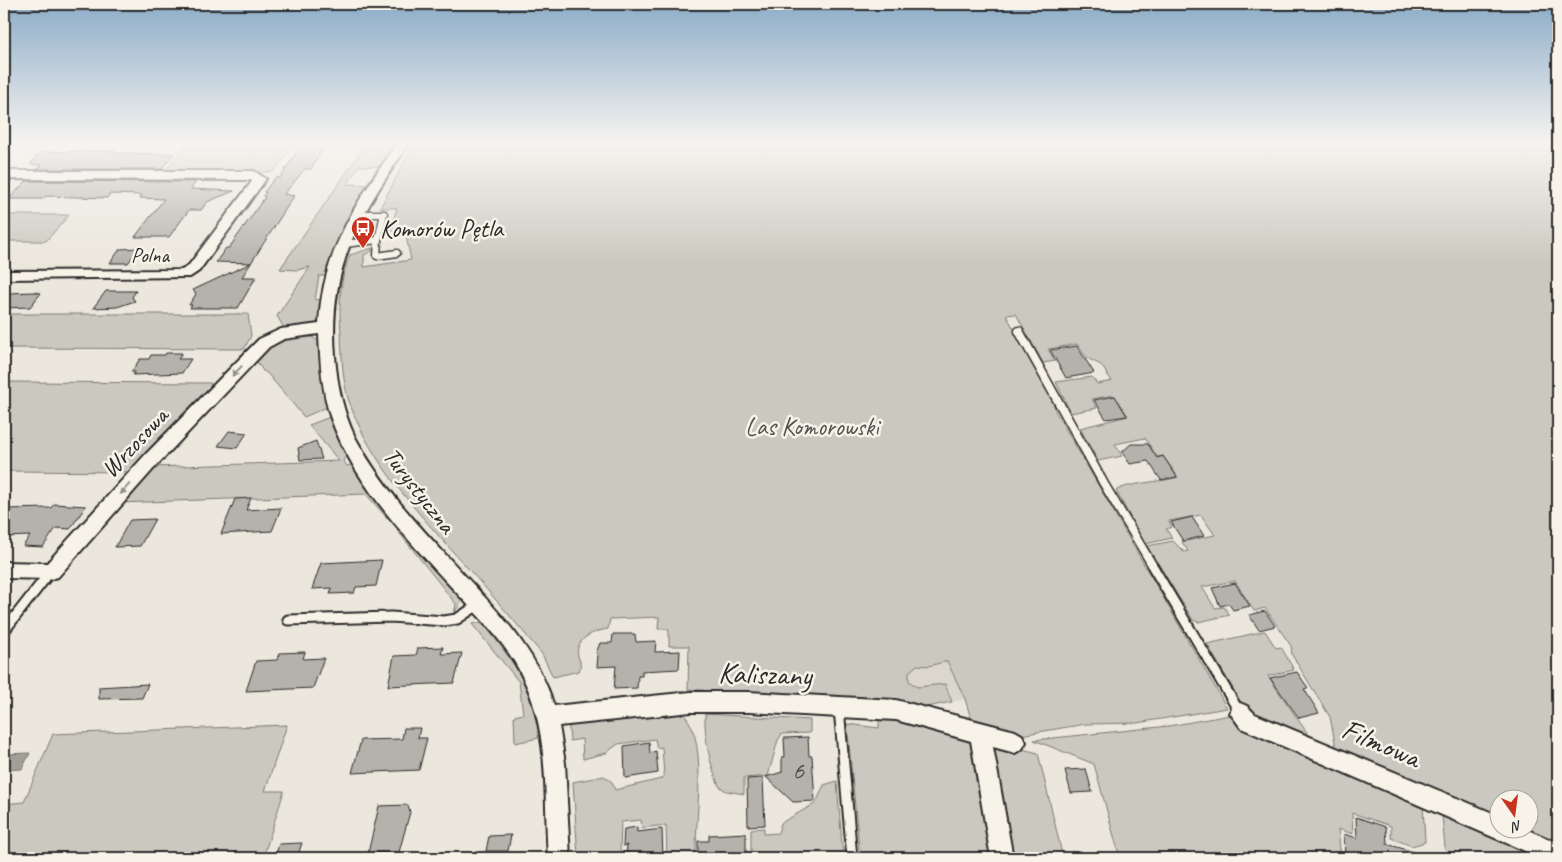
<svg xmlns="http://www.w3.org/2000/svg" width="1562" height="862" font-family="Caveat,sans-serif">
  <rect width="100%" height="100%" fill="#ebe7dd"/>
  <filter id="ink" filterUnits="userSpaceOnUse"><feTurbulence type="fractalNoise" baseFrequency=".02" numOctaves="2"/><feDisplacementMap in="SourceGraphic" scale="10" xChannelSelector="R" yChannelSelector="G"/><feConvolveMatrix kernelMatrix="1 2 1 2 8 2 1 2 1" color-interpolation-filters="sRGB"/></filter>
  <g filter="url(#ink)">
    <polygon fill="#dbd7ce" points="936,637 965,699 921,708 882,660"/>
    <g fill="#cbc8bf" stroke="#7b7a75">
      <polygon points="187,144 295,144 273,172 164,172"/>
      <polygon points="366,144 393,144 392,146 397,147 381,167 359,166 347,184 366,185 376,170 379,170 346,227 326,276 319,276 315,300 321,299 319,321 311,327 284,328 277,316 310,267 297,270 280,269"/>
      <path d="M414,144H1558V845L1525,830H1530V800H1500L1499,818L1336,747L1330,717L1292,655L1291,646L1265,608L1254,611L1235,581L1202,587L1215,608L1224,607L1230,615L1198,622L1193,620L1147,546L1173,541L1184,552L1188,551L1182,542L1215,535L1201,515L1169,521L1172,527L1166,529L1172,538L1145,544L1116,491C1125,483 1163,482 1178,477L1163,456L1157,457L1145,438L1115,444L1122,456L1098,461L1080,428L1128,416L1114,395L1092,399L1097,408L1071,413L1056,382L1092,377L1097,384L1112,381L1101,365L1087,358L1077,344L1048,349L1055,361L1043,363L1016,314L1006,315L1050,392L1056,412L1227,708L1137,723L1086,724L1014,736L973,725L965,699L947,661L929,666L917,665L909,672V681L917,687L945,684L952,702L921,708L688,689L689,646H669V629H658L659,617L610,619L608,629C595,631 574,638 578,656C580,662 582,665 579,671L553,677L542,654C513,619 484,586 454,553C415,509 370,461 350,404C342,382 342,357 341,333C339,305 339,281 350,255L372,248V251L364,255V267L411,260L405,231H390L397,208H380Z"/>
      <polygon points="4,215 69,215 46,241 4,241"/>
      <polygon points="4,314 248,314 251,336 244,349 4,348"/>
      <path d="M312,337L321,343L327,407L304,417L267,373L263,371L254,357C272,338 287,337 312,337Z"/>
      <polygon points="4,382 211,383 210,388 135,472 4,471"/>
      <polygon points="330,417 349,456 343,460 347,466 354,464 390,515 387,518 366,494 119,503 152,467 339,461 309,425"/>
      <polygon points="400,527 462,600 454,614 456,604 397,530"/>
      <path d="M482,622C516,665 530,682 539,738L515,743L514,716L523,714L519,682L472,624Z"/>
      <polygon points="1265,631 1276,648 1281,647 1294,670 1268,676 1310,737 1246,711 1207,644"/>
      <path d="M684,713C687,719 691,724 693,730C705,766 695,820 696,858H667L666,825L642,828L641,820L621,822L620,858H578L573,782L604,776L612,782L615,790L661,779L664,775L662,747L657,748L655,739L618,744L606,753L583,759L582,739L570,741L568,719Z"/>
      <path d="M705,714L810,720V733L782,734L778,740L768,776L744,778V794L726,791L719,786C710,765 704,737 705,714Z"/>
      <polygon points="879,715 975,736 996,858 860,858 847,724 879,728"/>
      <polygon points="1230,715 1240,728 1423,805 1425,842 1412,846 1391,838 1391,826 1352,813 1353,834 1338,829 1341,858 1120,858 1094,764 1034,740 1169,726"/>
      <polygon points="287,725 265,791 284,791 263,858 4,858 4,804 24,802 53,734"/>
      <polygon points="986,740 1038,753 1063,858 1050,858 1042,853 1028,858 1009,858"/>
      <polygon points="837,781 843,858 751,858 751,829 764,828 764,834 778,833 781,823 816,803 824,785"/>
      <polygon points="1449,814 1548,858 1446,858 1442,816"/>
    </g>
    <polygon fill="#a29f98" stroke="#72716c" points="30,753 22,769 4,770 4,754"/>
    <g fill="#b5b2ab" stroke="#2b2b2b">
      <polygon points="300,147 324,147 311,169 305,169 284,194 294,196 251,263 216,262 226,248 229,248 265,197 263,196 266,192 264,192 275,178 280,178"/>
      <polygon points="115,151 113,153 174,154 161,169 165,169 38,169 42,165 30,164 41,152 45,152"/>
      <polygon points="26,181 196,182 191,189 234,191 207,202 201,210 189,210 169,237 135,237 164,199 139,198 142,195 110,194 107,198 46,196 43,199 9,199"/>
      <polygon points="139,248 128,263 110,263 120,249"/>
      <polygon points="251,263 242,277 256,277 238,308 190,308 192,305 189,305 196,294 193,290"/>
      <polygon points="106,291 136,291 132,297 135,301 117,307 93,308"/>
      <polygon points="9,293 34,292 41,293 30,307 4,308 4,299"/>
      <polygon points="1077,346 1094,373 1066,378 1050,350"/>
      <polygon points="166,353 182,353 178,359 191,359 182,373 133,375 135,372 131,372 140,359 149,359 151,355 165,355"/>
      <polygon points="1115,396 1127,416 1106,419 1094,400"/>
      <polygon points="229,431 247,433 237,448 218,446"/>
      <polygon points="316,441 322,459 300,460 298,448"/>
      <polygon points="1131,444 1148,444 1157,458 1163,456 1177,477 1161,480 1148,461 1130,464 1122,452"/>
      <polygon points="251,498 246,510 281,508 272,531 221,534 235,499"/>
      <polygon points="54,504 86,506 70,529 56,528 43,547 23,546 30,536 4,537 4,509 51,508"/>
      <polygon points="1192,517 1204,536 1183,541 1171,522"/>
      <polygon points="155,519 140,546 115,547 130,520"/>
      <polygon points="382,560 376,586 356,587 354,593 330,594 332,588 312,589 321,563"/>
      <polygon points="1235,583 1250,606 1233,610 1229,604 1220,606 1212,588"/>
      <polygon points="1265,611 1275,626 1259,630 1249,615"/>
      <polygon points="613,634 635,634 636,642 656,641 655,652 680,651 679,669 642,671 642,676 638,676 637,688 614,689 616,666 597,667 598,655 596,653 600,643 612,643"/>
      <polygon points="443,647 441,654 462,653 454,683 388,686 394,656 416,655 418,648"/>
      <polygon points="305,652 303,659 324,658 313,688 246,691 256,661 277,660 280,653"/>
      <polygon points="1297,672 1308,688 1304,689 1319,713 1299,718 1270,678"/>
      <polygon points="148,684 142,698 99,699 99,687"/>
      <polygon points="404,728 420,728 418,738 427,738 419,770 352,773 361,740 402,739"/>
      <polygon points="808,737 809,756 812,756 815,801 793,802 766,777 782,772 782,757 785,757 784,738"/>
      <polygon points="649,742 650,753 656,751 658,773 625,778 624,746"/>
      <polygon points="1086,769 1092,792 1071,793 1065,770"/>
      <polygon points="763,778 765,825 748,826 747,779"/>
      <polygon points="408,805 410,812 399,852 368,853 379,806"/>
      <polygon points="1356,817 1386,827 1387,844 1424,855 1424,858 1345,858 1344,834 1357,838"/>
      <polygon points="637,827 637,832 662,829 663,858 626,858 627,845 623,846 624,829"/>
      <polygon points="746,833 746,858 698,858 698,841 709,841 709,835"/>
      <polygon points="511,835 508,851 486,851 489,836"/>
      <polygon points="302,843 297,858 275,858 279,844"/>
    </g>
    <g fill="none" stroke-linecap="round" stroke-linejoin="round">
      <g stroke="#2b2b2b" stroke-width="9">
        <g id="service-far2">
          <polyline points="378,240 377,256 397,253"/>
          <polyline points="344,244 378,240 384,214 358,214"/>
        </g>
      </g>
      <g stroke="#2b2b2b" stroke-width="11">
        <polyline id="service-far1" points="1019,331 1104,484 1154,568"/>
      </g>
      <g stroke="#2b2b2b" stroke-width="13">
        <g id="service">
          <polyline points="1153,567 1240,713"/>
          <polyline points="288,620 391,617 444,621 457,619 478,605"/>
          <polyline points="4,631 50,572"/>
          <polyline points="839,708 852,858"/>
        </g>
      </g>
      <g stroke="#2b2b2b" stroke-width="4">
        <g id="minor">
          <path d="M397,144H409C359,216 328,266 335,356C337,384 343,412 355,437C381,486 420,527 458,568C497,611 537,649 554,706L691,692H749L896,700L1015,731L1022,735L1026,742L1022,749L1015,753L993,747L1013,858H991L971,741L896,720L749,712H691L559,726L565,763L570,858H548C544,799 550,734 524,680C509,646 480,618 455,591C408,540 353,483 330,416C322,390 320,362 319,334L284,339L269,347L157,465L58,577L51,579L4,578V562L47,563L145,455L259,339L281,329L319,324C322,253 357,200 397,144Z"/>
          <polygon points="4,171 254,171 266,179 199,271 190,277 4,279 4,271 182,270 189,265 253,180 4,179"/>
          <polygon points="1240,703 1247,706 1255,714 1500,816 1500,830 1528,830 1558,843 1558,858 1541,858 1241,728 1230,713 1233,706"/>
        </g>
      </g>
      <use href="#service-far2" stroke="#f7f3e8" stroke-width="6"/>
      <use href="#service-far1" stroke="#f7f3e8" stroke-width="8"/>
      <use href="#service" stroke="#f7f3e8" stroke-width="9"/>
      <use href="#minor" fill="#f7f3e8" fill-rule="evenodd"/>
    </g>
    <defs><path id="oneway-solid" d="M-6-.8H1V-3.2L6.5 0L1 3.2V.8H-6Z" transform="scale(1.25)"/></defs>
    <g fill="#918f8a">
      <use href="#oneway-solid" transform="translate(237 371) rotate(134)"/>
      <use href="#oneway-solid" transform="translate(125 489) rotate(132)"/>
    </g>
  </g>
  <linearGradient id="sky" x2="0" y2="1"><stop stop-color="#8cacc8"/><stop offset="0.54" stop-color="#f6f4f0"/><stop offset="1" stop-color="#f6f4f0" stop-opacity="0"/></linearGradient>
  <rect width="1562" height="265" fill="url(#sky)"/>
  <defs>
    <g id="bus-pin" transform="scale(1.25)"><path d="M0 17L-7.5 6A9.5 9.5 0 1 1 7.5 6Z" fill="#c8321e" stroke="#f7f3e8"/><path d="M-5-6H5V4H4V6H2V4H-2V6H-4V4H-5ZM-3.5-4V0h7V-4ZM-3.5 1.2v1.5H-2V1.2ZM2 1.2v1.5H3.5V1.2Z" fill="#fff"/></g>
  </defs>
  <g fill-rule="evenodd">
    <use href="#bus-pin" x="363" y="228"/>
  </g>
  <g text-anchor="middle" stroke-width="5" stroke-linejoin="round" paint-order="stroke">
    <g font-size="21" fill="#2b2b2b" stroke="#f7f3e8">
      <text x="150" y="262">Polna</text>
    </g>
    <g font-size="25" fill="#2b2b2b" stroke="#f7f3e8" text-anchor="start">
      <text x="380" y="237">Komorów Pętla</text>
    </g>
    <g font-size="25" fill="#535250" stroke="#f7f3e8">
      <text x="812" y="435">Las Komorowski</text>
    </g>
    <g font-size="25" fill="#2b2b2b" stroke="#f7f3e8">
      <text transform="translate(134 442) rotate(-47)" y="9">Wrzosowa</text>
      <text transform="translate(420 490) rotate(52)" y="9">Turystyczna</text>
    </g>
    <g font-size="26" fill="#4e4d4b">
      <text x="798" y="779">6</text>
    </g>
    <g font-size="30" fill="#2b2b2b" stroke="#f7f3e8">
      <text transform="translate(765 674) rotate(2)" y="10">Kaliszany</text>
      <text transform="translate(1381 743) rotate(23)" y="10">Filmowa</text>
    </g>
  </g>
  <rect width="1562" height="862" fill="none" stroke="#f7f3e8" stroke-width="20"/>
  <rect x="10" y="10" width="1542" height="842" fill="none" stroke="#2b2b2b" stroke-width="2" filter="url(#ink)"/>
  <g transform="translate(1514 814) rotate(166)"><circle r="24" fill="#f7f3e8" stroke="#a5a39c"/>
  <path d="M0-4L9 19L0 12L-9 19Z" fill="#c8321e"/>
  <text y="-8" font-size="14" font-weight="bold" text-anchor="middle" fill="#2b2b2b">N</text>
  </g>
</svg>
